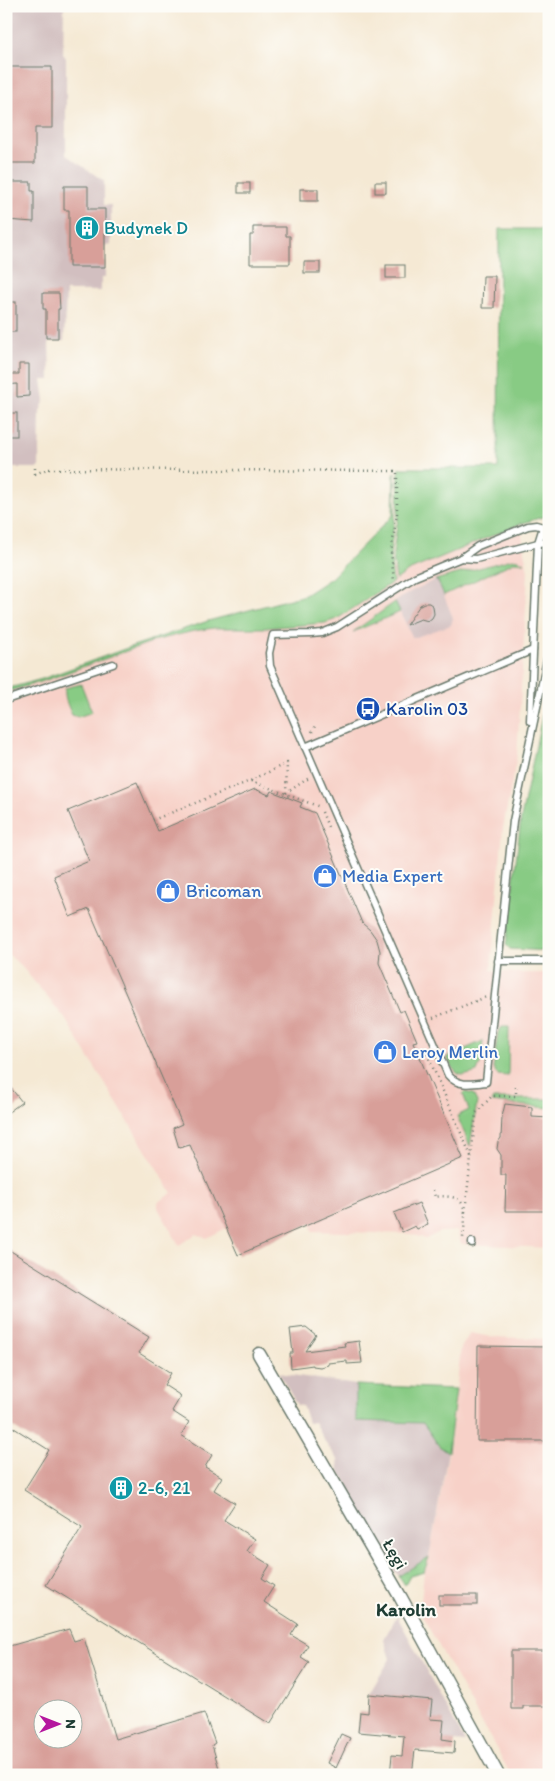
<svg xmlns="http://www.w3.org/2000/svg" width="555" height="1781" font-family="Itim,sans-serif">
  <rect width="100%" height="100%" fill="#fdfcf7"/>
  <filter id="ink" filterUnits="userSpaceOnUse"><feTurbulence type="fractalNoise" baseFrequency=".02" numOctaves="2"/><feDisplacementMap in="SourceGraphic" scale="10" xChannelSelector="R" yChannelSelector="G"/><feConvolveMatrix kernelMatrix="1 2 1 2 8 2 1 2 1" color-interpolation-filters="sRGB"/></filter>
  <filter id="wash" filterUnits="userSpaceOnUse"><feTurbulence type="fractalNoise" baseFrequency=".0096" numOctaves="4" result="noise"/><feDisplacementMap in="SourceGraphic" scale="20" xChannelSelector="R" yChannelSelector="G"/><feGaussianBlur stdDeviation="1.12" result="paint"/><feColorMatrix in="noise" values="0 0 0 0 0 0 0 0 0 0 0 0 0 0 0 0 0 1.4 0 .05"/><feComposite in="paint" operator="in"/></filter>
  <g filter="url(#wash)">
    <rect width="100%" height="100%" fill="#f5e9d4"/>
    <g fill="#f7d1c8">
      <polygon points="520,524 528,572 517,755 503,828 491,970 514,973 549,973 549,1248 463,1244 461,1243 457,1231 439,1232 426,1239 411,1234 312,1231 311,1223 238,1255 226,1228 207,1238 196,1234 179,1245 158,1208 158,1202 172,1193 64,1017 22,967 6,952 6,689 42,679 130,647 208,621 305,595 394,569 455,547 506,531"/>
      <polygon points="470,1333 491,1337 549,1339 549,1775 511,1775 420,1612 424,1572 429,1557 450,1445 461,1348"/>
    </g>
    <g fill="#d2bfc0">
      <polygon points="6,6 64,6 63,54 66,58 66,155 104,181 104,205 111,205 111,245 105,246 105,278 101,278 101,291 66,291 64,341 49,342 50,380 42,380 45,400 40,411 39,468 6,468"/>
      <polygon points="435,580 438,581 453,618 451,625 413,638 395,602 410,592"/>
      <polygon points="279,1373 356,1385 356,1421 423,1423 439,1446 448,1452 429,1557 399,1576 391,1568 339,1470 338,1459 327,1445 314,1422 308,1423 304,1410 302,1406 297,1405"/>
      <polygon points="397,1616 465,1742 358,1732 360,1712 368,1713 369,1694 390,1659 384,1639"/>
    </g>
    <g fill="#88cb84" stroke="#54845c">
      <polygon points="499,229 549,229 549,515 520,524 408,571 396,580 393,554 398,518 399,468 498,468"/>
      <polygon points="394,473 395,473 395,515 390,555 393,582 337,619 325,623 265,628 214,628 194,631 157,640 41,682 6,692 6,689 42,679 130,647 208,621 305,595 331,578 393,515"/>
      <polygon points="512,559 519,560 524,563 514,562 444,595 438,581 435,580"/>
      <polygon points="395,602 400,612 353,632"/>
      <polygon points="549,682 549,951 510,949 506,945 521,818"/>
      <path d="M81,684L92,712L78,717L72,715C68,706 64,699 65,688Z"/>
      <polygon points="502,1027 509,1027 508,1076 498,1075 493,1069 498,1032"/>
      <path d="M483,1041L481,1061L477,1072C458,1079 455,1074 447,1057Z"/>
      <polygon points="465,1092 473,1094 477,1102 470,1146 457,1116 469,1110 463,1094"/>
      <polygon points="493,1099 549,1099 549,1108 491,1102"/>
      <polygon points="356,1385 456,1389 448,1452 439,1446 423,1423 356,1421"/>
      <polygon points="429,1557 424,1572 410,1576 405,1585 399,1576"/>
    </g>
    <g id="blocks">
      <g fill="#d89f99" fill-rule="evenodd">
        <polygon points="6,67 52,67 52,128 35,128 35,163 6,163"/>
        <polygon points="6,182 31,182 31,191 34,191 34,222 6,220"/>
        <rect x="375" y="182" width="11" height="11"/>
        <rect x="238" y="183" width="12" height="10"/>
        <polygon points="64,186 88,186 88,209 105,209 105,267 69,267 69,210 64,210"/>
        <rect x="300" y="189" width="18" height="12"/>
        <polygon points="253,227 286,227 286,236 290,236 290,264 250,264 250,235 253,235"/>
        <rect x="304" y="262" width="16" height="11"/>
        <rect x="386" y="265" width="19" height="13"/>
        <polygon points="483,276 495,276 494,308 482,308"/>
        <polygon points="43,293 59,293 60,309 58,309 58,338 46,338 46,309 43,309"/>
        <rect x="6" y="302" width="10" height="30"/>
        <polygon points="19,364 29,364 29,396 17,397 17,384 6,385 6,374 19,374"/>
        <rect x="6" y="413" width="11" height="23"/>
        <polygon points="424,603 429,603 433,606 434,614 432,618 428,621 421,619 406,625 420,605"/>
        <polygon points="137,782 158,831 255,789 269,795 271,791 302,803 300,807 315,813 362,923 370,930 377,940 380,951 379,963 400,1012 404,1010 417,1041 413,1042 463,1158 238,1255 190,1145 179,1148 173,1128 182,1124 89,909 70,917 54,876 89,861 68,811"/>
        <polygon points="6,1082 22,1102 6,1114"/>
        <polygon points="505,1104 532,1107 532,1117 549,1118 549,1211 505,1211 506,1175 501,1175 501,1155 497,1149 498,1142 501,1138 502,1117"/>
        <polygon points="419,1203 428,1224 417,1229 415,1226 402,1232 394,1213"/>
        <polygon points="6,1248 149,1337 139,1353 171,1373 164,1385 181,1396 172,1411 189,1422 181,1435 212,1455 205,1467 222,1477 214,1490 235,1503 224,1520 255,1539 247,1551 270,1565 262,1578 274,1586 264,1602 298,1624 291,1635 308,1645 301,1657 309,1662 270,1724 46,1585 82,1527 24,1490 49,1450 6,1423"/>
        <polygon points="306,1327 316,1335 305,1351 345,1346 344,1343 359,1341 362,1363 347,1364 347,1361 328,1363 328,1365 320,1367 313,1366 313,1365 291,1368 290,1353 293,1353 290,1329"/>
        <polygon points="478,1346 549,1347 549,1441 477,1441"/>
        <rect x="439" y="1595" width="38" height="10"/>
        <path d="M69,1629L74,1641L84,1638L115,1739L204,1713L215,1743L212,1745L221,1775H6V1647ZM42,1708H72V1738H42Z"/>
        <polygon points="511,1651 549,1651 549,1706 523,1706 523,1709 511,1709"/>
        <polygon points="369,1694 432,1700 430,1719 444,1720 442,1739 455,1741 454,1753 415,1750 412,1775 390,1775 392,1755 402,1756 404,1736 358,1732 360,1712 368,1713"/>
        <polygon points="341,1734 350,1738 336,1768 327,1763"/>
      </g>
    </g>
  </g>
  <g filter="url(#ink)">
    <use href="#blocks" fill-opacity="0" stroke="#6a796c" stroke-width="1"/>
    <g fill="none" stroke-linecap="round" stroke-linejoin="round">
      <g stroke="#6a796c" stroke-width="9">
        <g id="service">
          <path d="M543,527L536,525L528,526L478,546L461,558L415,577L337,627L322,633L311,634L273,635L269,653L270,666L448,1075C458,1087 472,1084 486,1082L513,821L549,650"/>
          <polyline points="461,558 476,559 538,543 549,542"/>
          <polyline points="6,700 113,664"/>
          <polyline points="530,721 538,543 543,527 549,522"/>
          <polyline points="305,747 533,650"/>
          <polyline points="498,961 549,961"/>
          <polyline points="472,1242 472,1244"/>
        </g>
      </g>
      <g stroke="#6a796c" stroke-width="15">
        <polyline id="minor" points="259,1354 401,1598 498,1775"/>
      </g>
      <g stroke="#6a796c" stroke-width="2.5" stroke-dasharray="1 4" stroke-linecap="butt">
        <polyline points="35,468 35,474"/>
        <polyline points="35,474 47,469 397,471 397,514 391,552 394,581"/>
        <polyline points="312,732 316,724"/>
        <polyline points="251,781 320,807"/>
        <polyline points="286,793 309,778"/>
        <polyline points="322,812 328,827"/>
        <polyline points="153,820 250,781 287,763 286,793"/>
        <polyline points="433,1018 486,997"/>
        <polyline points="427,1054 471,1156"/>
        <path d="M433,1190L435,1197C440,1196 445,1196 451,1197C471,1200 464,1224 463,1238"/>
        <polyline points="465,1212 476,1113 492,1096 516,1096 516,1083"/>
      </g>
      <use href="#service" stroke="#fff" stroke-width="6"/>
      <use href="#minor" stroke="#fff" stroke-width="12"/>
    </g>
  </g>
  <defs>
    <g id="building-disc" transform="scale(1.25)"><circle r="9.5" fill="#0f9aa8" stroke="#fdfcf7"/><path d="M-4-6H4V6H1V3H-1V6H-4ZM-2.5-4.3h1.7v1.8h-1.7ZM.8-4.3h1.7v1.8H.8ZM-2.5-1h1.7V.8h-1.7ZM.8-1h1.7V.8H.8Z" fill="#fff"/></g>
    <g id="bus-disc" transform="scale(1.25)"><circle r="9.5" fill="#1a4fb4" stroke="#fdfcf7"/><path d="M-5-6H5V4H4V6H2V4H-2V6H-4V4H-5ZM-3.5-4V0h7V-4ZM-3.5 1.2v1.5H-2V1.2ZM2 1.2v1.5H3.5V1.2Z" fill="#fff"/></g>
    <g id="shop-disc" transform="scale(1.25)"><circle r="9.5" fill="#3f7fe0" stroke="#fdfcf7"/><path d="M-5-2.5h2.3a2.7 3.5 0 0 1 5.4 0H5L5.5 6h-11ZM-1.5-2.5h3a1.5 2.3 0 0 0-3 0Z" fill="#fff"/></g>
  </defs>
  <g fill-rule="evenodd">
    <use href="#building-disc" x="87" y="228"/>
    <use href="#bus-disc" x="368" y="709"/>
    <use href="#shop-disc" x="325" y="876"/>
    <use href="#shop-disc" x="168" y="891"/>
    <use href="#shop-disc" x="385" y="1052"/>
    <use href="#building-disc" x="121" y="1488"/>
  </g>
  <g text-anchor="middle" stroke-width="4" stroke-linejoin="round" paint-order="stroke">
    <g font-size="18" fill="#0d838f" stroke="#fdfcf7" text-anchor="start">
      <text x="104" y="234">Budynek D</text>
      <text x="138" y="1494">2-6, 21</text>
    </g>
    <g font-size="18" fill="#164399" stroke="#fdfcf7" text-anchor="start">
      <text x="386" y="715">Karolin 03</text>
    </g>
    <g font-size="18" fill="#366cbe" stroke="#fdfcf7" text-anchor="start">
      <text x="342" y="882">Media Expert</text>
      <text x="186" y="897">Bricoman</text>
      <text x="402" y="1058">Leroy Merlin</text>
    </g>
    <g font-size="18" fill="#1f3d34" stroke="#fdfcf7">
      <text transform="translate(395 1554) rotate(60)" y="6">Łęgi</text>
    </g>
    <g font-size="19" font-weight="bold" fill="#1f3d34" stroke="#fdfcf7">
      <text x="406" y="1616">Karolin</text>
    </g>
  </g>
  <rect width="555" height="1781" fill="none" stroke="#fdfcf7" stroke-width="25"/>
  <g transform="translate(58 1724) rotate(90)"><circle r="24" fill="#fdfcf7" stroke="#a4b0a9"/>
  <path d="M0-4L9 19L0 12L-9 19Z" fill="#b5179e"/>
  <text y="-8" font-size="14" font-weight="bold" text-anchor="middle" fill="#1f3d34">N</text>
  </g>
</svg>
